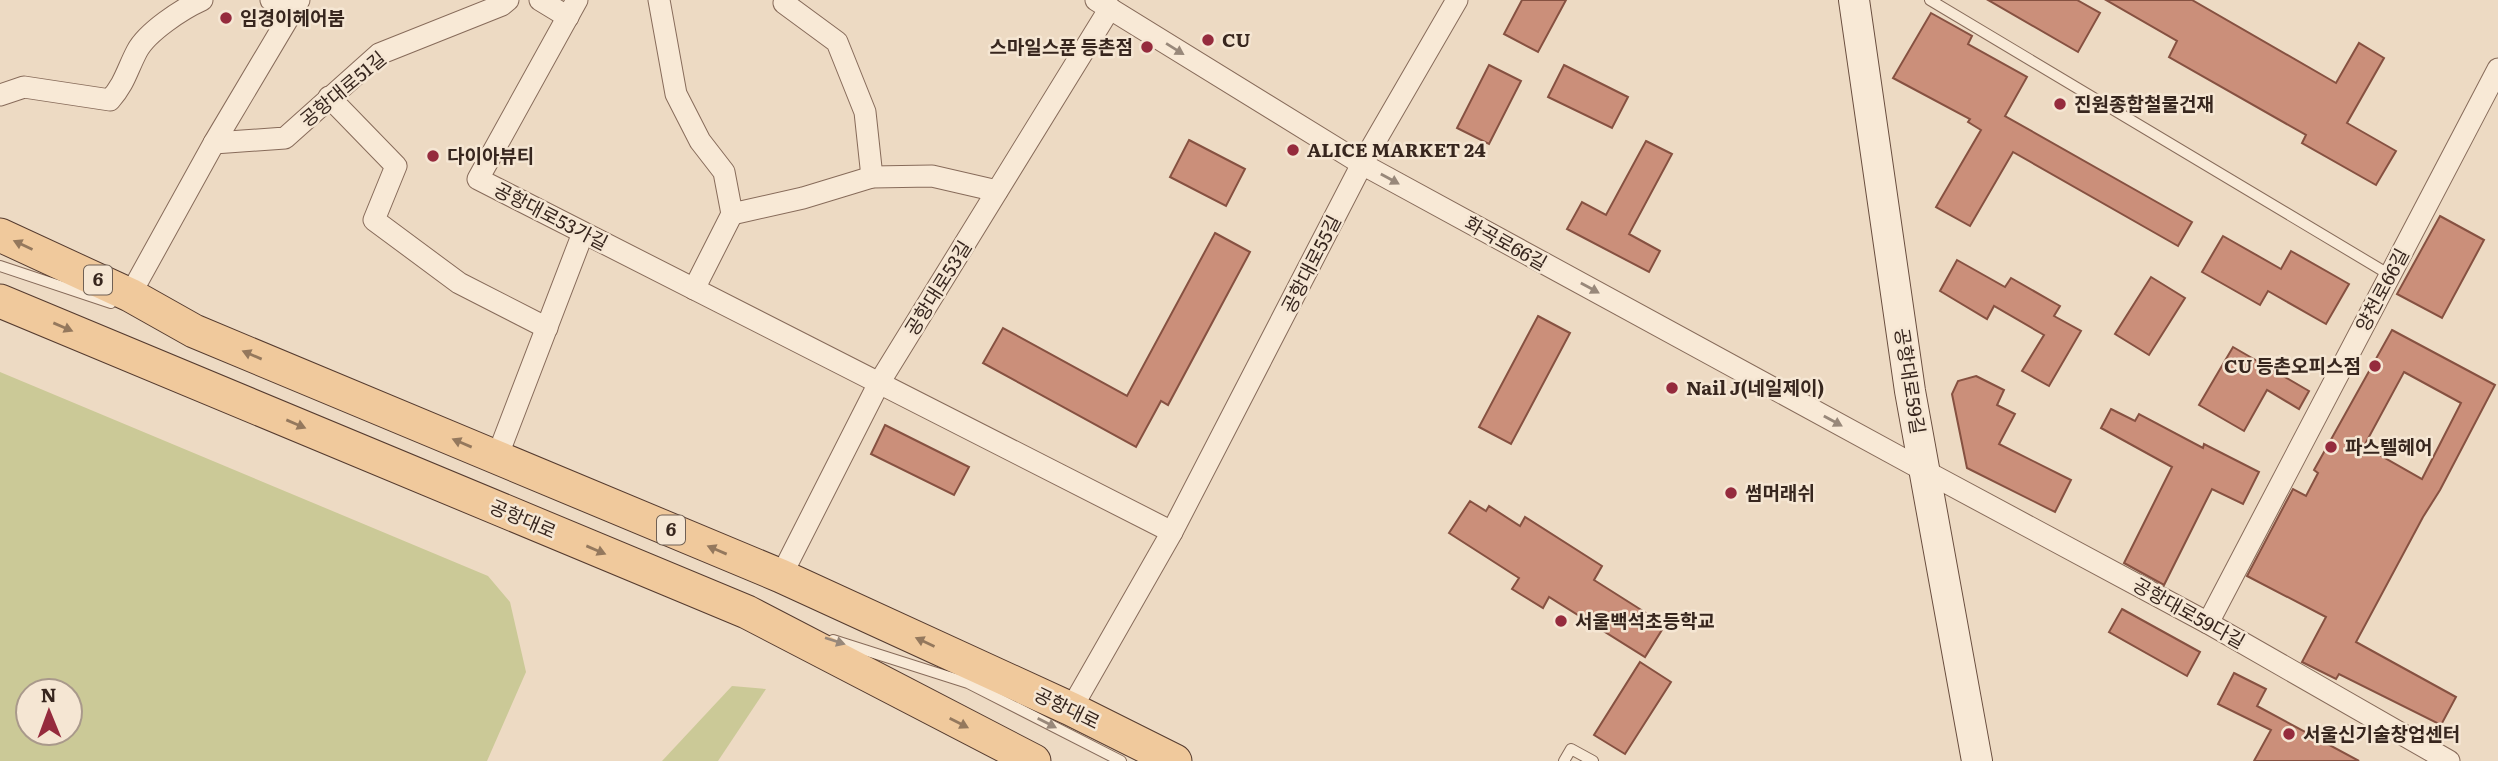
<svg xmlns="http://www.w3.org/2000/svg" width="2498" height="761" font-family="Literata,'Noto Sans KR',serif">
  <rect width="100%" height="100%" fill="#eddac3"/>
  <g fill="#cbc997" fill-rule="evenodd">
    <path d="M0,372L488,576L510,602L526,672L487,761H0ZM70,691V733H28V691Z"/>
    <polygon points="732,686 766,689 718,761 662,761"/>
  </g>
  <g fill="#cb8f7a" stroke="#865141" stroke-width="2" fill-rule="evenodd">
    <polygon points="1522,0 1566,0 1538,52 1504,34"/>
    <polygon points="1988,0 2077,0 2100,13 2078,52"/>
    <polygon points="2106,0 2192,0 2336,83 2359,43 2384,58 2347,123 2396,151 2376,185 2302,143 2306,135 2169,57 2177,41"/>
    <polygon points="1931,13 1972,36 1968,44 2027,77 2005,116 2192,222 2178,246 2013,152 1970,226 1936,207 1981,130 1968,122 1970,119 1893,78"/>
    <polygon points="1489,65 1521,81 1489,144 1457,128"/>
    <polygon points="1564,65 1628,97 1612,128 1548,97"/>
    <polygon points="1189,140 1245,169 1226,206 1170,177"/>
    <polygon points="1646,141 1672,154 1629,234 1660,251 1649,272 1567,229 1582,202 1606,215"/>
    <polygon points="2440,216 2484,240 2442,318 2397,294"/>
    <polygon points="1215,233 1250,252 1168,405 1161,401 1136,447 983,363 1003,328 1127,396"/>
    <polygon points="2223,236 2281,269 2291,251 2349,284 2326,324 2268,291 2260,305 2202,272"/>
    <polygon points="1957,260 2005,287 2011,278 2060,306 2054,316 2081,331 2049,386 2022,371 2044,335 1994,306 1987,319 1940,291"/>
    <polygon points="2151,277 2185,298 2149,355 2115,334"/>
    <polygon points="1538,316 1570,333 1511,444 1479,427"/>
    <path d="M2392,330L2495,385L2440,490L2423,517L2356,642L2456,697L2441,725L2339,674L2336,679L2302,662L2326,617L2247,576L2293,489L2306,496L2318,473L2314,470ZM2404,372L2461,403L2422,479L2364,446Z"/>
    <polygon points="2233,347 2309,391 2299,409 2267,390 2244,431 2199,405"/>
    <polygon points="1976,376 2004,390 1997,405 2015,414 1999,444 2071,480 2055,512 1967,468 1952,394 1958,381"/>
    <polygon points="2111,409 2135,421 2139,414 2203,448 2204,444 2259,472 2243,504 2212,489 2164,585 2124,563 2172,467 2101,428"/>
    <polygon points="885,425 969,467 954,495 871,454"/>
    <polygon points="1470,501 1486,511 1489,506 1520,526 1525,517 1602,566 1594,580 1665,625 1645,657 1549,597 1543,608 1512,589 1519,578 1449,533"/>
    <polygon points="2122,609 2200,652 2187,676 2109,632"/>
    <polygon points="1640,662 1671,682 1625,754 1594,735"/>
    <polygon points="2234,673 2266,689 2257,706 2359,761 2254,761 2271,730 2218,704"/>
  </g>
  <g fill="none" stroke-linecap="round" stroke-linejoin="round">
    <g stroke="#876b5a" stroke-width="12">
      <g id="service">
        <polyline points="1930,0 2390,275"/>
        <polyline points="0,266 111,303"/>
        <polyline points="833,640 968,683 1121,761"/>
        <polyline points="1564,761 1571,749 1593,761"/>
      </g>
    </g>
    <g stroke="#876b5a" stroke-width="23">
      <g id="minor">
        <polyline points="271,0 291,13"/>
        <polyline points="540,0 568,17"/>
        <polyline points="577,0 478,179 1172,532"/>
        <polyline points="659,0 676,94 700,141 724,172 732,214 803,198 872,177 932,176 997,191"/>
        <polyline points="1096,0 1362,164 1925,471 2208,623 2449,761"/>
        <polyline points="784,3 837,42 865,112 872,177"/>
        <path d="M0,95L24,87L110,100C125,83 127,70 137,51C147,32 182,9 202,0"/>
        <polyline points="329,97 396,166 374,220 459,283 547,328"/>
        <polyline points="214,143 285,138 379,54 502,5 508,0"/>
        <polyline points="694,289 732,214"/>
        <polyline points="130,295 214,143 299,0"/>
        <polyline points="497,457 583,233"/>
        <polyline points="781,576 879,383 1110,8"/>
        <polyline points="2208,623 2498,69"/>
        <polyline points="1071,709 1172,532 1362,164 1457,0"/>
      </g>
    </g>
    <g stroke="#694d3e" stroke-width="32">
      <polyline id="secondary" points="1854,0 1910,391 1977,761"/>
    </g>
    <g stroke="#553b2f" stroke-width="35">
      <g id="primary">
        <polyline points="0,235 130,295 194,331 781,576 1071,709 1175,761"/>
        <polyline points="0,301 747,612 1034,761"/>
      </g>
    </g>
    <use href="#service" stroke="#f8e9d6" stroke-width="10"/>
    <use href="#minor" stroke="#f8e9d6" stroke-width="21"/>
    <use href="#secondary" stroke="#f8e9d6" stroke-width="30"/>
    <use href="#primary" stroke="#f0c99c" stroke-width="33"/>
  </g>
  <defs><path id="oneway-solid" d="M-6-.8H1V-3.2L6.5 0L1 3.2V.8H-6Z" transform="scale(1.75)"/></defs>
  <g fill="#98887a">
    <use href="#oneway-solid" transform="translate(1175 49) rotate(32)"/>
    <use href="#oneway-solid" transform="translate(1390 179) rotate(29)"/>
    <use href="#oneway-solid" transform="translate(1590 288) rotate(29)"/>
    <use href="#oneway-solid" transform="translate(1833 421) rotate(29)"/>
    <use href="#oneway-solid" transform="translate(835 641) rotate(18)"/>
    <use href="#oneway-solid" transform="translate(1047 723) rotate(27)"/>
  </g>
  <g fill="#94785d">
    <use href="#oneway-solid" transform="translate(23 245) rotate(-155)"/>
    <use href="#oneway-solid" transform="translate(63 327) rotate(23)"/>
    <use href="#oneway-solid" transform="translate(252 355) rotate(-157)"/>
    <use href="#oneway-solid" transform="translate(296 424) rotate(23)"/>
    <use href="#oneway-solid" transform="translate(462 443) rotate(-157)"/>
    <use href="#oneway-solid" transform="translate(596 550) rotate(23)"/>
    <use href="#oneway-solid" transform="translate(717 550) rotate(-157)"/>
    <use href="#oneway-solid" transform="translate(925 642) rotate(-155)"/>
    <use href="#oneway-solid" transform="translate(959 723) rotate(27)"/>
  </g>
  <g fill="#952b3d" stroke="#f5e6d3" stroke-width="2.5">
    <circle cx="226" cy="18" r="7"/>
    <circle cx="1208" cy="40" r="7"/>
    <circle cx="1147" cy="47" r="7"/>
    <circle cx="2060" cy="104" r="7"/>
    <circle cx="1293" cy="150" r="7"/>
    <circle cx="433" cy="156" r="7"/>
    <circle cx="2375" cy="366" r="7"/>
    <circle cx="1672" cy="388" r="7"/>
    <circle cx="2331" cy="447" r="7"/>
    <circle cx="1731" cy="493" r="7"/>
    <circle cx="1561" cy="621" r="7"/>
    <circle cx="2289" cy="734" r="7"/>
  </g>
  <g text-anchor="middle" stroke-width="5" stroke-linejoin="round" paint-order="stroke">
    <g fill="#f5e6d3" stroke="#706054" stroke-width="2">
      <rect x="84" y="265.5" width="28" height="29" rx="5"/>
      <rect x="657" y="515.5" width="28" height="29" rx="5"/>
    </g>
    <g font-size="18" font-weight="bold" fill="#37261e">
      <text x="98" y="286">6</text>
      <text x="671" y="536">6</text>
    </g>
    <g font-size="19" font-weight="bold" fill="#37261e" stroke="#f5e6d3" text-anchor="start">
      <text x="240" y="25">임경이헤어붐</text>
      <text x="1222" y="47">CU</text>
      <text x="1133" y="54" text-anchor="end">스마일스푼 등촌점</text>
      <text x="2074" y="111">진원종합철물건재</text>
      <text x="1307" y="157">ALICE MARKET 24</text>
      <text x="447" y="163">다이아뷰티</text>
      <text x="2361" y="373" text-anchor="end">CU 등촌오피스점</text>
      <text x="1686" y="395">Nail J(네일제이)</text>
      <text x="2345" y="454">파스텔헤어</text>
      <text x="1745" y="500">썸머래쉬</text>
      <text x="1575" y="628">서울백석초등학교</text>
      <text x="2303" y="741">서울신기술창업센터</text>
    </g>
    <g font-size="19" fill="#37261e" stroke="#f5e6d3">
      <text transform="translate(343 89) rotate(-40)" y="7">공항대로51길</text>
      <text transform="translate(551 216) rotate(27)" y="7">공항대로53가길</text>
      <text transform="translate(1506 243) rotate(29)" y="7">화곡로66길</text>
      <text transform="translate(1311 264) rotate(-63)" y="7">공항대로55길</text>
      <text transform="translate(938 288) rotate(-58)" y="7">공항대로53길</text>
      <text transform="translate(2382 290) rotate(-62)" y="7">양천로66길</text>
      <text transform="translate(1910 381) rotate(81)" y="7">공항대로59길</text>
      <text transform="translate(523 519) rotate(23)" y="7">공항대로</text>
      <text transform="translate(2189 613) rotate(29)" y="7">공항대로59다길</text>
      <text transform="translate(1067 708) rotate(26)" y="7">공항대로</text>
    </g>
  </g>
  <g transform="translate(49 712) rotate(359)"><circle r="33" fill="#f5e6d3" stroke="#a9998b" stroke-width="2"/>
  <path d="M0-5L12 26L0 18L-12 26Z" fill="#952b3d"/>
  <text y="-10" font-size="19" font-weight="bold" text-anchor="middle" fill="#37261e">N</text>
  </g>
</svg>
